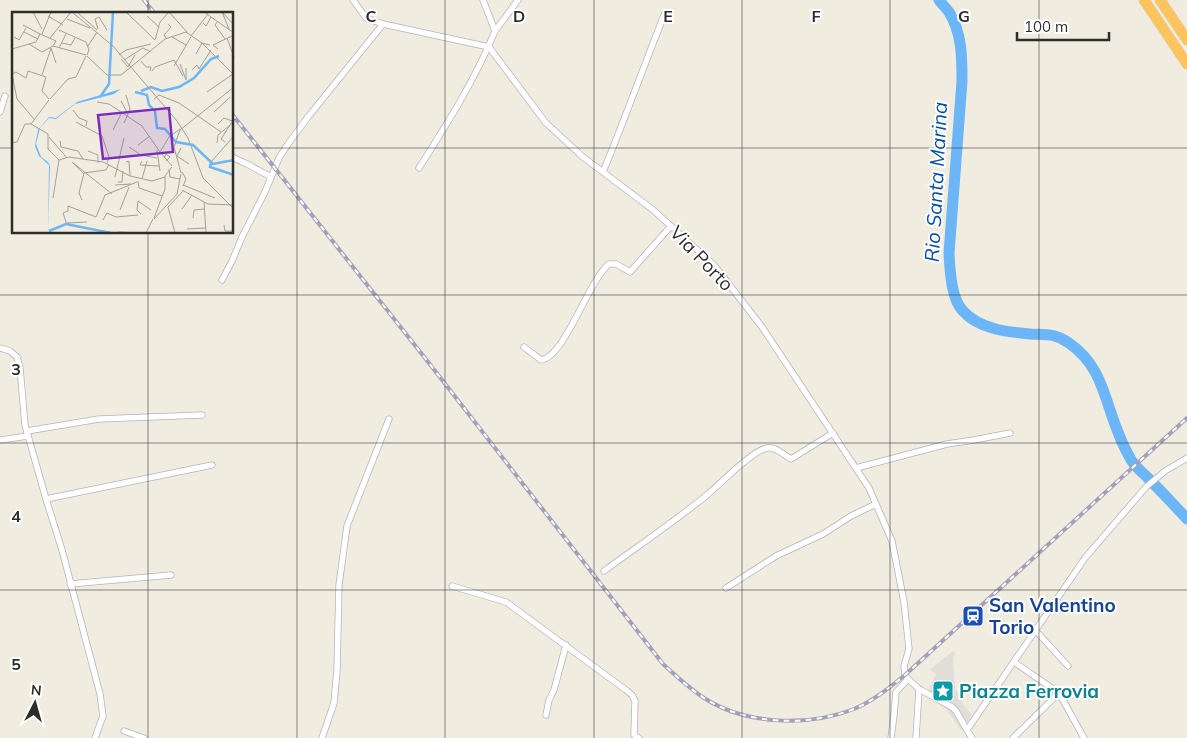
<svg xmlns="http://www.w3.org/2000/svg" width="1187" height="738" font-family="Mulish,sans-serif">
  <rect width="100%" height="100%" fill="#f0ecdf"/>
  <polygon fill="#dfded7" points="953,651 956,654 953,657 955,688 962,703 972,715 962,731 946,709 927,696 936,674 930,670"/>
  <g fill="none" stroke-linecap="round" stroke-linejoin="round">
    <path stroke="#6cb6f8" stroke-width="11" d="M939,0C942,4 946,8 949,12C962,33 962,57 962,81L949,253C950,270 951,299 963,311C979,329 1007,332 1030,334C1046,335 1055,333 1069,343C1095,361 1102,385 1111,413C1116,428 1122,444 1130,458C1134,466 1142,472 1148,478C1161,491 1174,505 1187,519"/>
    <g stroke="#b3b3c2" stroke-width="7">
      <g id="street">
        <polyline points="353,0 366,18 383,24 489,47 546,123 583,157 652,209 714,265 762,327 869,488 892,541 904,602 909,649 904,666 905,675 908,679 919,689 952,707 956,711 967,730"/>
        <polyline points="495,31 518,0"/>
        <polyline points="0,112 5,96"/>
        <polyline points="232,157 247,164 271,177"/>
        <path d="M419,168C447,124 475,80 495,31L483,0"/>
        <polyline points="603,172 614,145 664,15"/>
        <polyline points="222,280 232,261 242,237 265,192 279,158 288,144 308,117 383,24"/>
        <path d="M524,347L541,360C565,357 588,281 609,264H616L630,272L671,226"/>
        <polyline points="0,348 10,351 17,357 20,368 25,425 46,499 62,550 100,694 103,716 95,738"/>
        <polyline points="27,431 99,419 202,415"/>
        <polyline points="0,440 28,436"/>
        <polyline points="856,468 947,444 974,440 1010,433"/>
        <polyline points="46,499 212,465"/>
        <path d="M604,571C638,546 674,522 707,495C719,485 753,450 767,448C775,446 784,455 791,459L833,433"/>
        <polyline points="70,584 171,575"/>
        <polyline points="452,586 506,602 626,690 632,695 635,701 634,735 639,738"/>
        <polyline points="726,588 776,556 823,534 851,516 876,504"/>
        <polyline points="1036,631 1068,666"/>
        <polyline points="1014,662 1059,693 1084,738"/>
        <polyline points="546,715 549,700 554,690 566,645"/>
        <polyline points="124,731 144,738"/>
        <polyline points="322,738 334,703 337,670 339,585 347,526 389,419"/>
        <polyline points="891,738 894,715 896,692 908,679"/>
        <polyline points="916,738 919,689"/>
        <polyline points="972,738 967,730 1085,558 1146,487 1165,471 1187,458"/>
        <polyline points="1013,738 1059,693"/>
      </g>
    </g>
    <g stroke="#cdcdcd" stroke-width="11">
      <g id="highway">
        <polyline points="1144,0 1187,64"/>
        <polyline points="1160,0 1187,40"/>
      </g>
    </g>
    <use href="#street" stroke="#fff" stroke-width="5.5"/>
    <use href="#highway" stroke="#ffc45b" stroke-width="10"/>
    <g stroke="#a3a1b9" stroke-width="4">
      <g id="rail">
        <polyline points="144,0 155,14"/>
        <path d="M232,114L425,358L663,664C676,676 689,688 704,698C746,725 808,727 854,709C873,701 889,688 905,675L1187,418"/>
      </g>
    </g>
    <use href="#rail" stroke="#fff" stroke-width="2" stroke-dasharray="5.5" stroke-linecap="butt"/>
  </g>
  <path fill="none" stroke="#2d2d2d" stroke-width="1" stroke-opacity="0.55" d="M148,0V14M297,0V738M445,0V738M594,0V738M742,0V738M890,0V738M1039,0V738M0,148H14M232,148H1187M148,232V738M0,295H1187M0,443H1187M0,590H1187"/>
  <defs>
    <g id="station-square" transform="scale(1.125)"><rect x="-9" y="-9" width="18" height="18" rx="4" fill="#1a4fb4" stroke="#fff"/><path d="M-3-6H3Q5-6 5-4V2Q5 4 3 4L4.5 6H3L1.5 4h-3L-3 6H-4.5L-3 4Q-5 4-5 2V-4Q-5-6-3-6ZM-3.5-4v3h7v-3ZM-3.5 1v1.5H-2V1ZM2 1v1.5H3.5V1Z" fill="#fff"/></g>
    <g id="sight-square" transform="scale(1.125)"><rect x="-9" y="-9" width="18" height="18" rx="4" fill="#0f9aa8" stroke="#fff"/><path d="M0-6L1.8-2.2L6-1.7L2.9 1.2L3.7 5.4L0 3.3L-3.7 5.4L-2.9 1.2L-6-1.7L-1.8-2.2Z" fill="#fff"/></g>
  </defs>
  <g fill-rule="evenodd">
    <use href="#station-square" x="973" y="616"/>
    <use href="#sight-square" x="943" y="691"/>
  </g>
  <g text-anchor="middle" stroke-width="4" stroke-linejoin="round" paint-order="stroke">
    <g font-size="19" fill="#2d2d2d" stroke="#fff">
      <text transform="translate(702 258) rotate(46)" y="7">Via Porto</text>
    </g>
    <g font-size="19" font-weight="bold" fill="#164399" stroke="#fff" text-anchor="start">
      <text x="989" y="612">San Valentino<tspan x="989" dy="22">Torio</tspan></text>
    </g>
    <g font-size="19" font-weight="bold" fill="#0d838f" stroke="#fff" text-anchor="start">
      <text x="959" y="698">Piazza Ferrovia</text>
    </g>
    <g font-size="20" font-style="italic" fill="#044fab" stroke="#fff">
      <text transform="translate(936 182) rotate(-87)" y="7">Rio Santa Marina</text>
    </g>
  </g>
  <g transform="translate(12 12)">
    <rect width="221" height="221" fill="#f0ecdf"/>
    <path d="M109,77L102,82L63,92L44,107L37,106L28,116L24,132L29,145L36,150L38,154L36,221L37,153L27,144L23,134L26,118L37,105L44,106L65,90L109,77L126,80Z" fill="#6cb6f8"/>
    <path fill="none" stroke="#6cb6f8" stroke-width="2.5" d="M129,79L139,75L150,79L167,75L182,66L199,47L207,44M123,80L135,83L137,93L143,99L145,116L153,117L164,130L181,133L201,152L222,148M88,85L97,72L101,0M199,151L198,155L222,163M37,219L54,212L99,221"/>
    <path fill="none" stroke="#a2a098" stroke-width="1" d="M21,0L30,17M60,0L101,34L165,109L176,126L191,166L222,197M65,0L85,18M114,0L143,28M157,0L175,20M210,0L217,17M211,1L222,13M36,4L51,13M135,4L147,15M199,5L222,21M55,7L78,16M205,10L203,13L213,27M191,11L194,14L199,5L194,1M11,13L28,22M86,17L83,7L87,5L95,18M47,18L74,30L77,38L75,43M12,20L26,27M30,22L39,0M179,24L196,2M2,25L7,28L14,16M160,25L174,33M38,26L59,0M154,26L152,23L159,15L156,12M215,26L222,45M143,28L148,10L157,0M50,31L59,33L63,26M17,32L30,40L41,34M41,34L74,43M76,34L85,20M39,36L44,51M47,36L54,22M0,37L24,30L28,22L44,29L41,34M206,37L201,33L222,23M184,42L190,31L198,33M107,43L114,38L139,32M75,44L95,63H109L153,27L174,20L190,31L222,63M109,47L116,55L123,43M112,48L131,36L139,40M129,49L134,55H139L138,59M168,52L174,68V56M162,54L179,25M180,58L185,53L187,57L199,38M140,59L143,55L162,48L171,64M30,63L39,36M195,80L221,62M114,83L118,97L116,101M38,87L56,67L64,65L74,44M142,87L147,83L167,91L186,104M109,89L116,102L112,111M85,90L97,92L130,114L148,140M61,98L67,106L75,109L74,114M202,100L218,85M186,104L209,120M22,107L5,87L0,62L4,60L14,66L16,59L34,65L30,79L37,87M64,110L90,124L97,145L95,151M19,112L36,122V137L47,148L57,145L91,150L118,164L140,169L153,165M19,112L37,88M206,112L212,106L220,109M101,118L109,102M37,125L55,146M48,129L49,135L66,139L71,147M213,130L209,127L222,107M0,131L5,130L13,112H19M205,131L206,123L218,113M126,133L138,124M117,135L129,143L145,146M169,136L165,144L177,152M145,138L148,159M76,139L86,143V151M152,146L154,142L158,145L154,149M130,149L128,153L147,154M114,150L117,149L118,164M199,150L222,124M160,154L148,140L157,125L168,117M157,157L158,165L168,167M170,160L174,167L171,174M169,161L162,135L168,118L222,75M72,162L60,150L100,182M103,165L112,126M130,167L135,149M126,169L127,176L150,184M106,170H110L111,159M103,173L119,172M171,173L203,186M170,178L196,192L222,193M41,186L47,148M70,188L67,181L72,161L94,158L97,152M192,190L194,221M170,197L180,183M108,198L117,175M129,202L125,198L126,189L139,198M142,206L153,177V164L160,155M181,206L182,198L192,197M142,207L165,182L169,162M91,208L95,201L104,205L126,203M55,211L75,210M55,213L51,201L56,199V194L84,205L93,183L125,170M212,213L213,219H222M175,217L193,216M106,220L131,221M134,221L141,207M163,221L156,195L171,179"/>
    <path fill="#7b2cbf" fill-opacity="0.15" stroke="#7b2cbf" stroke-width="2.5" d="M157,96L161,140L91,147L86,103Z"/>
    <rect width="221" height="221" fill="none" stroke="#2d2d2d" stroke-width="2.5"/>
  </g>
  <g font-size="16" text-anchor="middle" font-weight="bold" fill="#2d2d2d" stroke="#fff" stroke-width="4" stroke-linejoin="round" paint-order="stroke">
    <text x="371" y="22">C</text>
    <text x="519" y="22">D</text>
    <text x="668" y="22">E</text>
    <text x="816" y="22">F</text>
    <text x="964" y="22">G</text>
    <text x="16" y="375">3</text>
    <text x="16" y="522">4</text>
    <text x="16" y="670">5</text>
  </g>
  <g transform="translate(35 703) rotate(6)" stroke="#ffffff" stroke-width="4" paint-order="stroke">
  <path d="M0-4L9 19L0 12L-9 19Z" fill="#2d2d2d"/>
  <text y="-8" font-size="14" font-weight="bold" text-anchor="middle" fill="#2d2d2d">N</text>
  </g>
  <path d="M1017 32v8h92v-8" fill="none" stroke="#2d2d2d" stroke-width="2.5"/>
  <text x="1024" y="32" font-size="15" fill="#2d2d2d" stroke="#ffffff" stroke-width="4" paint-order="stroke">100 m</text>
</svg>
